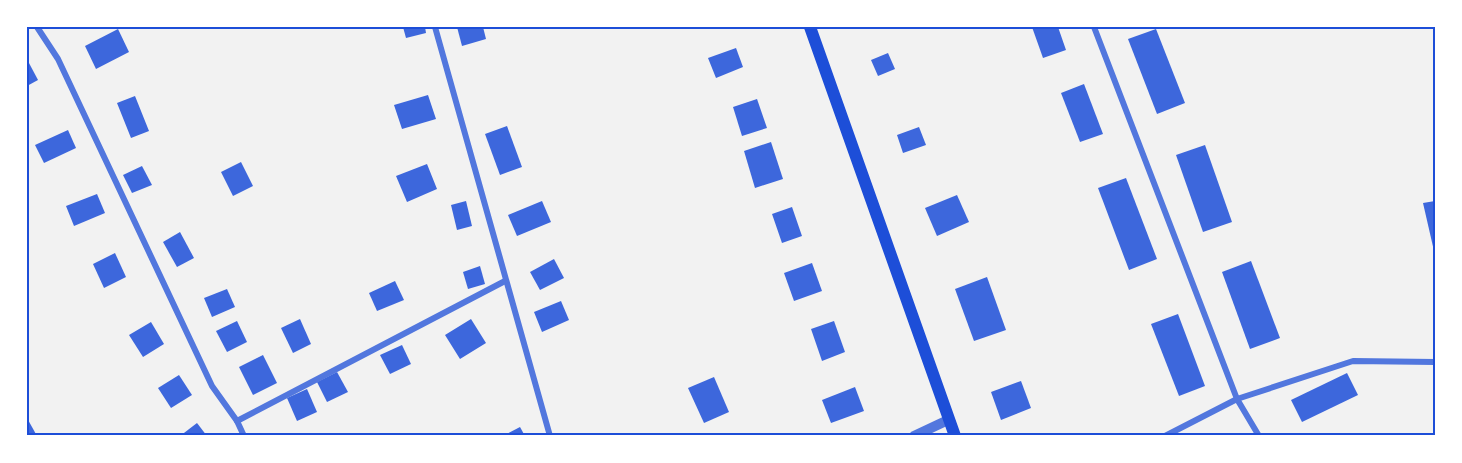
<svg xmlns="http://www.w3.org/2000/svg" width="1462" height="463" font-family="'Source Serif 4',serif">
  <rect width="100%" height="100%" fill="#f2f2f2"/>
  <g fill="#3d67dc">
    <polygon points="403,27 425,27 426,33 406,38"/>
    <polygon points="457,27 483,27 486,39 462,46"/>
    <polygon points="1032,27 1058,27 1066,50 1043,58"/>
    <polygon points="118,29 129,52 96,69 85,46"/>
    <polygon points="1156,29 1185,103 1157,114 1128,39"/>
    <polygon points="736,48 743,67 716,78 708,58"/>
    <polygon points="888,53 895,69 878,76 871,60"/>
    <polygon points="29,63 38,80 27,86 27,64"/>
    <polygon points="1084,84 1103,134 1080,142 1061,93"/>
    <polygon points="428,95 436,119 402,129 394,105"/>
    <polygon points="135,96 149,131 131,138 117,103"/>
    <polygon points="757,99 767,128 742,136 733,107"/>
    <polygon points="507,126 522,167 500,175 485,134"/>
    <polygon points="919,127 926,145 903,153 897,135"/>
    <polygon points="68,130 76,148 44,163 35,145"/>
    <polygon points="771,142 783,179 755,188 744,151"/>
    <polygon points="1205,145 1232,222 1203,232 1176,155"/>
    <polygon points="241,162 253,186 233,196 221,172"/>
    <polygon points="427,164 437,189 407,202 396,176"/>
    <polygon points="142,166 152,185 132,193 123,175"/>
    <polygon points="1126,178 1157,259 1129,270 1098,188"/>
    <polygon points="97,194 105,213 74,226 66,206"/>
    <polygon points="957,195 969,222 937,236 925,208"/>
    <polygon points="466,201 472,226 457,230 451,205"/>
    <polygon points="542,201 551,222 517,236 508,215"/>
    <polygon points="1435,201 1435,251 1434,251 1423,203"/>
    <polygon points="792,207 802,236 782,243 772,214"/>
    <polygon points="180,232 194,258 177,267 163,242"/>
    <polygon points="115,253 126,277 104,288 93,264"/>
    <polygon points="554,259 564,278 540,290 530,272"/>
    <polygon points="1251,261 1280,338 1250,349 1222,272"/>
    <polygon points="812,263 822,291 794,301 784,273"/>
    <polygon points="480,266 485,284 468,289 463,272"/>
    <polygon points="987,277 1006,330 974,341 955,289"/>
    <polygon points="395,281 404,300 377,311 369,293"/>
    <polygon points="227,289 235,307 212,317 204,298"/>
    <polygon points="561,301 569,320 542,332 534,312"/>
    <polygon points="1178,314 1205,386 1179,396 1151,324"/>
    <polygon points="300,319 311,344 293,353 281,328"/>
    <polygon points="471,319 486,343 460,359 445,335"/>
    <polygon points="237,321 247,342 227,352 216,331"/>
    <polygon points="834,321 845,352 822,361 811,329"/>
    <polygon points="151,322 164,344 143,357 129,335"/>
    <polygon points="402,345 411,364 390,374 380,355"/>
    <polygon points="263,355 277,383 253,395 239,367"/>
    <polygon points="337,372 348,392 327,402 317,382"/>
    <polygon points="1347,373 1358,395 1302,422 1291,400"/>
    <polygon points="179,375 192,395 171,408 158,388"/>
    <polygon points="714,377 729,412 704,423 688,388"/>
    <polygon points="1021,381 1031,408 1001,420 991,392"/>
    <polygon points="855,387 864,411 831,423 822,400"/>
    <polygon points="307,389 317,412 297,421 287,398"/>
    <polygon points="27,418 37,436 27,436"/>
    <polygon points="197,423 207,436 180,436"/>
    <polygon points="520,427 525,436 503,436"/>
  </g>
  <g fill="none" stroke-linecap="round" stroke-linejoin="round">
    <g stroke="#5277de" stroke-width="6">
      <polyline points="37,27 58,59 212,386 237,421 244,436"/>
      <polyline points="435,27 550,436"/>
      <polyline points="1094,27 1237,399 1259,436"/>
      <polyline points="237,421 505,281"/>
      <polyline points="1165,436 1237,399 1353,361 1435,362"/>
    </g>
    <polyline stroke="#5277de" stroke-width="10" points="914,436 948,420"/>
    <polyline stroke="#1d4ed8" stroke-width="12" points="810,27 955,436"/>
  </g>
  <rect width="1462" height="463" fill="none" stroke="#ffffff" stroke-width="57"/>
  <rect x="28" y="28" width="1406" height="406" fill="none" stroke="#1d4ed8" stroke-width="2"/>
</svg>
